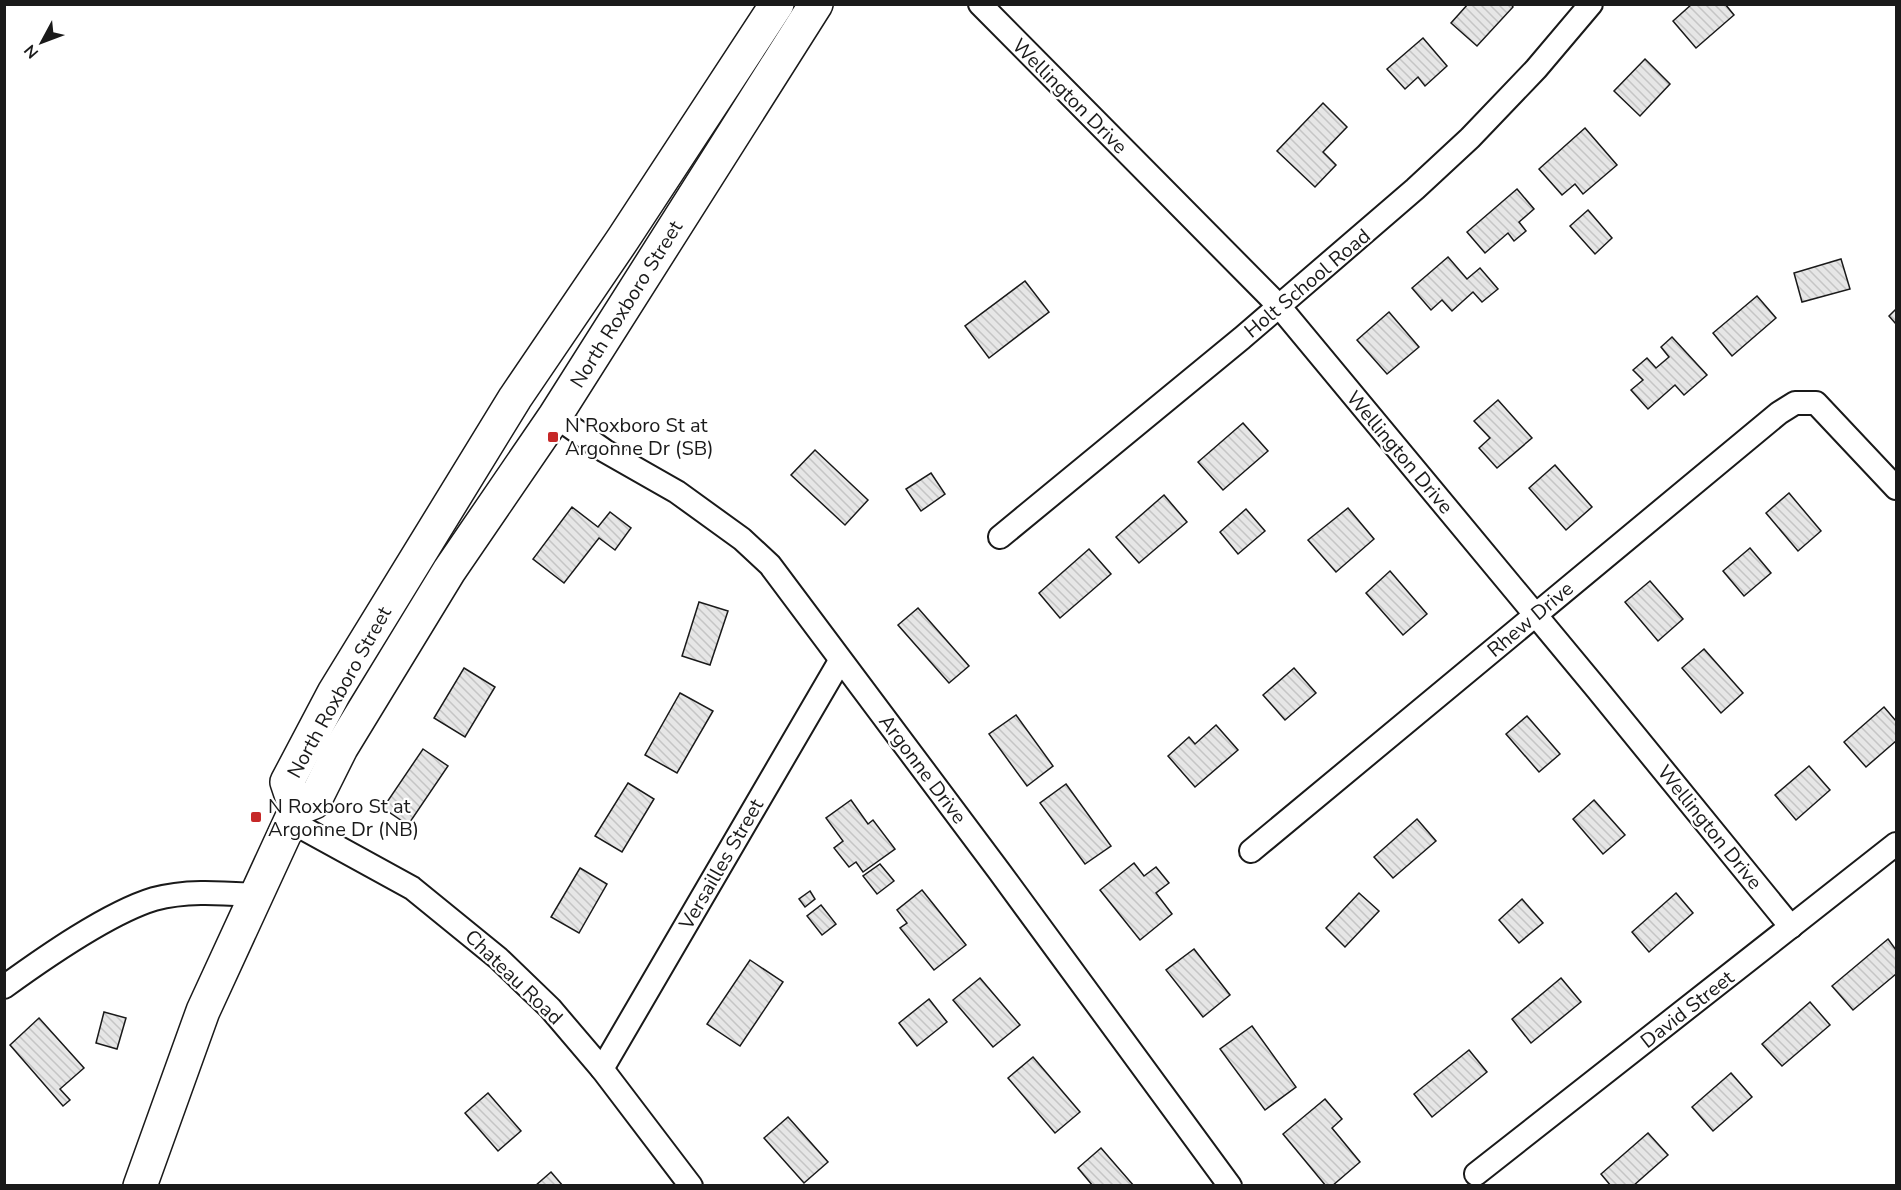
<svg xmlns="http://www.w3.org/2000/svg" width="1901" height="1190" font-family="'Nunito Sans',sans-serif">
  <defs>
    <pattern id="building-back-hatch" width="6" height="6" patternUnits="userSpaceOnUse" patternTransform="scale(1.5)"><rect width="6" height="6" fill="#e6e6e6"/><path d="M-1 5l2 2M0 0l6 6M5-1l2 2" fill="none" stroke="#c5c5c5"/></pattern>
  </defs>
  <rect width="100%" height="100%" fill="#fff"/>
  <g fill="url(#building-back-hatch)" stroke="#1a1a1a" stroke-width="1.5">
    <polygon points="1468,4 1511,4 1513,7 1477,46 1451,23"/>
    <polygon points="1692,4 1725,4 1734,15 1696,48 1673,21"/>
    <polygon points="1423,38 1447,66 1425,86 1418,77 1405,89 1387,69"/>
    <polygon points="1645,59 1670,84 1640,116 1614,91"/>
    <polygon points="1323,103 1347,127 1323,152 1336,165 1315,187 1277,151"/>
    <polygon points="1585,128 1617,165 1583,194 1575,184 1562,195 1539,169"/>
    <polygon points="1517,189 1534,209 1519,222 1526,231 1514,241 1508,233 1485,253 1467,232"/>
    <polygon points="1588,210 1612,238 1595,254 1570,226"/>
    <polygon points="1448,257 1467,279 1480,268 1498,289 1482,302 1473,292 1452,311 1442,300 1431,310 1412,288"/>
    <polygon points="1841,259 1850,289 1802,302 1794,273"/>
    <polygon points="1025,281 1049,312 989,358 965,326"/>
    <polygon points="1757,296 1776,318 1732,356 1713,333"/>
    <polygon points="1896,309 1896,324 1889,316"/>
    <polygon points="1389,312 1419,347 1387,374 1357,340"/>
    <polygon points="1672,337 1707,375 1684,395 1675,385 1648,409 1631,390 1643,380 1633,370 1647,358 1656,368 1669,357 1661,347"/>
    <polygon points="1498,400 1532,438 1497,468 1479,448 1490,438 1474,421"/>
    <polygon points="1243,423 1268,451 1223,490 1198,462"/>
    <polygon points="815,450 868,500 845,525 791,475"/>
    <polygon points="1555,465 1592,507 1566,530 1529,488"/>
    <polygon points="931,473 945,494 921,511 906,489"/>
    <polygon points="1789,493 1821,531 1798,551 1766,513"/>
    <polygon points="1164,495 1187,522 1139,563 1116,537"/>
    <polygon points="572,507 598,527 610,512 631,528 615,550 599,538 564,583 533,559"/>
    <polygon points="1348,508 1374,539 1336,572 1308,540"/>
    <polygon points="1246,509 1265,531 1238,554 1220,532"/>
    <polygon points="1750,548 1771,573 1744,596 1723,571"/>
    <polygon points="1089,549 1111,574 1060,618 1039,593"/>
    <polygon points="1390,571 1427,614 1403,635 1366,593"/>
    <polygon points="1650,581 1683,619 1658,641 1625,602"/>
    <polygon points="699,602 728,611 710,665 682,656"/>
    <polygon points="918,608 969,666 949,683 898,625"/>
    <polygon points="1704,649 1743,693 1721,713 1682,668"/>
    <polygon points="464,668 495,687 465,737 434,718"/>
    <polygon points="1294,668 1316,693 1285,720 1263,695"/>
    <polygon points="680,693 713,711 677,773 645,755"/>
    <polygon points="1884,707 1896,721 1896,741 1866,767 1844,742"/>
    <polygon points="1016,715 1053,766 1027,786 989,734"/>
    <polygon points="1527,716 1560,754 1539,772 1506,734"/>
    <polygon points="1216,725 1238,750 1195,787 1168,756 1189,737 1195,744"/>
    <polygon points="423,749 448,766 408,825 383,808"/>
    <polygon points="1809,766 1830,790 1796,820 1775,795"/>
    <polygon points="628,783 654,799 622,852 595,836"/>
    <polygon points="1066,784 1111,846 1085,864 1040,803"/>
    <polygon points="851,800 868,824 873,820 895,849 863,872 856,862 849,867 834,848 843,841 826,818"/>
    <polygon points="1594,800 1625,835 1603,854 1573,819"/>
    <polygon points="1417,819 1436,841 1393,878 1374,857"/>
    <polygon points="1134,863 1144,876 1156,867 1169,883 1156,893 1172,914 1140,940 1100,890"/>
    <polygon points="880,864 894,881 877,894 863,876"/>
    <polygon points="580,868 607,884 579,933 551,917"/>
    <polygon points="922,890 966,945 934,970 900,928 907,923 897,910"/>
    <polygon points="810,891 815,899 805,907 799,899"/>
    <polygon points="1359,893 1379,911 1345,947 1326,928"/>
    <polygon points="1676,893 1693,913 1649,952 1632,932"/>
    <polygon points="1522,899 1543,923 1519,943 1499,920"/>
    <polygon points="821,905 836,924 822,935 807,916"/>
    <polygon points="1888,939 1896,950 1896,974 1853,1010 1832,986"/>
    <polygon points="1194,949 1230,995 1203,1017 1166,970"/>
    <polygon points="750,960 783,982 740,1046 707,1024"/>
    <polygon points="980,978 1020,1025 993,1047 953,1000"/>
    <polygon points="1561,978 1581,1002 1531,1043 1512,1019"/>
    <polygon points="929,999 947,1022 917,1046 899,1023"/>
    <polygon points="1810,1002 1830,1025 1782,1066 1762,1044"/>
    <polygon points="104,1012 126,1018 117,1049 96,1043"/>
    <polygon points="39,1018 84,1068 60,1089 70,1100 63,1106 10,1045"/>
    <polygon points="1252,1026 1296,1087 1265,1110 1220,1049"/>
    <polygon points="1469,1050 1487,1072 1432,1117 1414,1094"/>
    <polygon points="1033,1057 1080,1112 1055,1133 1008,1078"/>
    <polygon points="1731,1073 1752,1097 1713,1131 1692,1107"/>
    <polygon points="488,1093 521,1131 498,1151 465,1113"/>
    <polygon points="1325,1099 1342,1119 1332,1128 1360,1162 1332,1186 1326,1186 1283,1134"/>
    <polygon points="788,1117 828,1162 804,1183 764,1138"/>
    <polygon points="1648,1133 1668,1155 1633,1186 1611,1186 1601,1174"/>
    <polygon points="1101,1148 1134,1186 1093,1186 1078,1168"/>
    <polygon points="551,1172 563,1186 535,1186"/>
  </g>
  <g fill="none" stroke-linecap="round" stroke-linejoin="round">
    <g stroke="#1a1a1a" stroke-width="26">
      <g id="minor">
        <polyline points="980,4 1279,306 1597,689 1791,927"/>
        <polyline points="555,416 605,451 677,492 742,539 770,565 999,871 1230,1186"/>
        <polyline points="1000,537 1242,338 1415,189 1470,138 1536,69 1591,4"/>
        <polyline points="290,821 412,888 498,958 550,1008 602,1069 691,1186"/>
        <polyline points="1251,851 1779,413 1795,403 1816,403 1896,488"/>
        <path d="M4,987C44,958 108,913 154,899C186,890 222,893 255,895"/>
        <polyline points="602,1069 840,661"/>
        <polyline points="1476,1174 1896,844"/>
      </g>
    </g>
    <g stroke="#1a1a1a" stroke-width="36">
      <g id="highway">
        <polyline points="296,809 287,782 334,693 515,398 623,239 777,4"/>
        <polyline points="140,1186 203,1011 296,809 314,802 341,748 449,571 555,416 816,4"/>
      </g>
    </g>
    <use href="#minor" stroke="#fff" stroke-width="22"/>
    <use href="#highway" stroke="#fff" stroke-width="33"/>
  </g>
  <g fill="#c62828" stroke="#fff" stroke-width="2">
    <rect x="547" y="431" width="12" height="12" rx="3"/>
    <rect x="250" y="811" width="12" height="12" rx="3"/>
  </g>
  <g text-anchor="middle" stroke-width="4.5" stroke-linejoin="round" paint-order="stroke">
    <g font-size="20" fill="#1a1a1a" stroke="#fff">
      <text transform="translate(1070 96) rotate(45)" y="7">Wellington Drive</text>
      <text transform="translate(1307 283) rotate(-40)" y="7">Holt School Road</text>
      <text transform="translate(626 304) rotate(-58)" y="7">North Roxboro Street</text>
      <text transform="translate(1400 452) rotate(50)" y="7">Wellington Drive</text>
      <text transform="translate(1530 619) rotate(-40)" y="7">Rhew Drive</text>
      <text transform="translate(339 692) rotate(-61)" y="7">North Roxboro Street</text>
      <text transform="translate(923 769) rotate(53)" y="7">Argonne Drive</text>
      <text transform="translate(1710 827) rotate(51)" y="7">Wellington Drive</text>
      <text transform="translate(721 864) rotate(-60)" y="7">Versailles Street</text>
      <text transform="translate(514 977) rotate(44)" y="7">Chateau Road</text>
      <text transform="translate(1687 1009) rotate(-38)" y="7">David Street</text>
    </g>
    <g font-size="20" fill="#1a1a1a" stroke="#fff" text-anchor="start">
      <text x="565" y="432">N Roxboro St at<tspan x="565" dy="23">Argonne Dr (SB)</tspan></text>
      <text x="268" y="813">N Roxboro St at<tspan x="268" dy="23">Argonne Dr (NB)</tspan></text>
    </g>
  </g>
  <rect width="1901" height="1190" fill="none" stroke="#1a1a1a" stroke-width="12"/>
  <g transform="translate(42 42) rotate(229)" stroke="#ffffff" stroke-width="4.5" paint-order="stroke">
  <path d="M0-4.5L10 22L0 15L-10 22Z" fill="#1a1a1a"/>
  <text y="-9" font-size="16" font-weight="bold" text-anchor="middle" fill="#1a1a1a">N</text>
  </g>
</svg>
